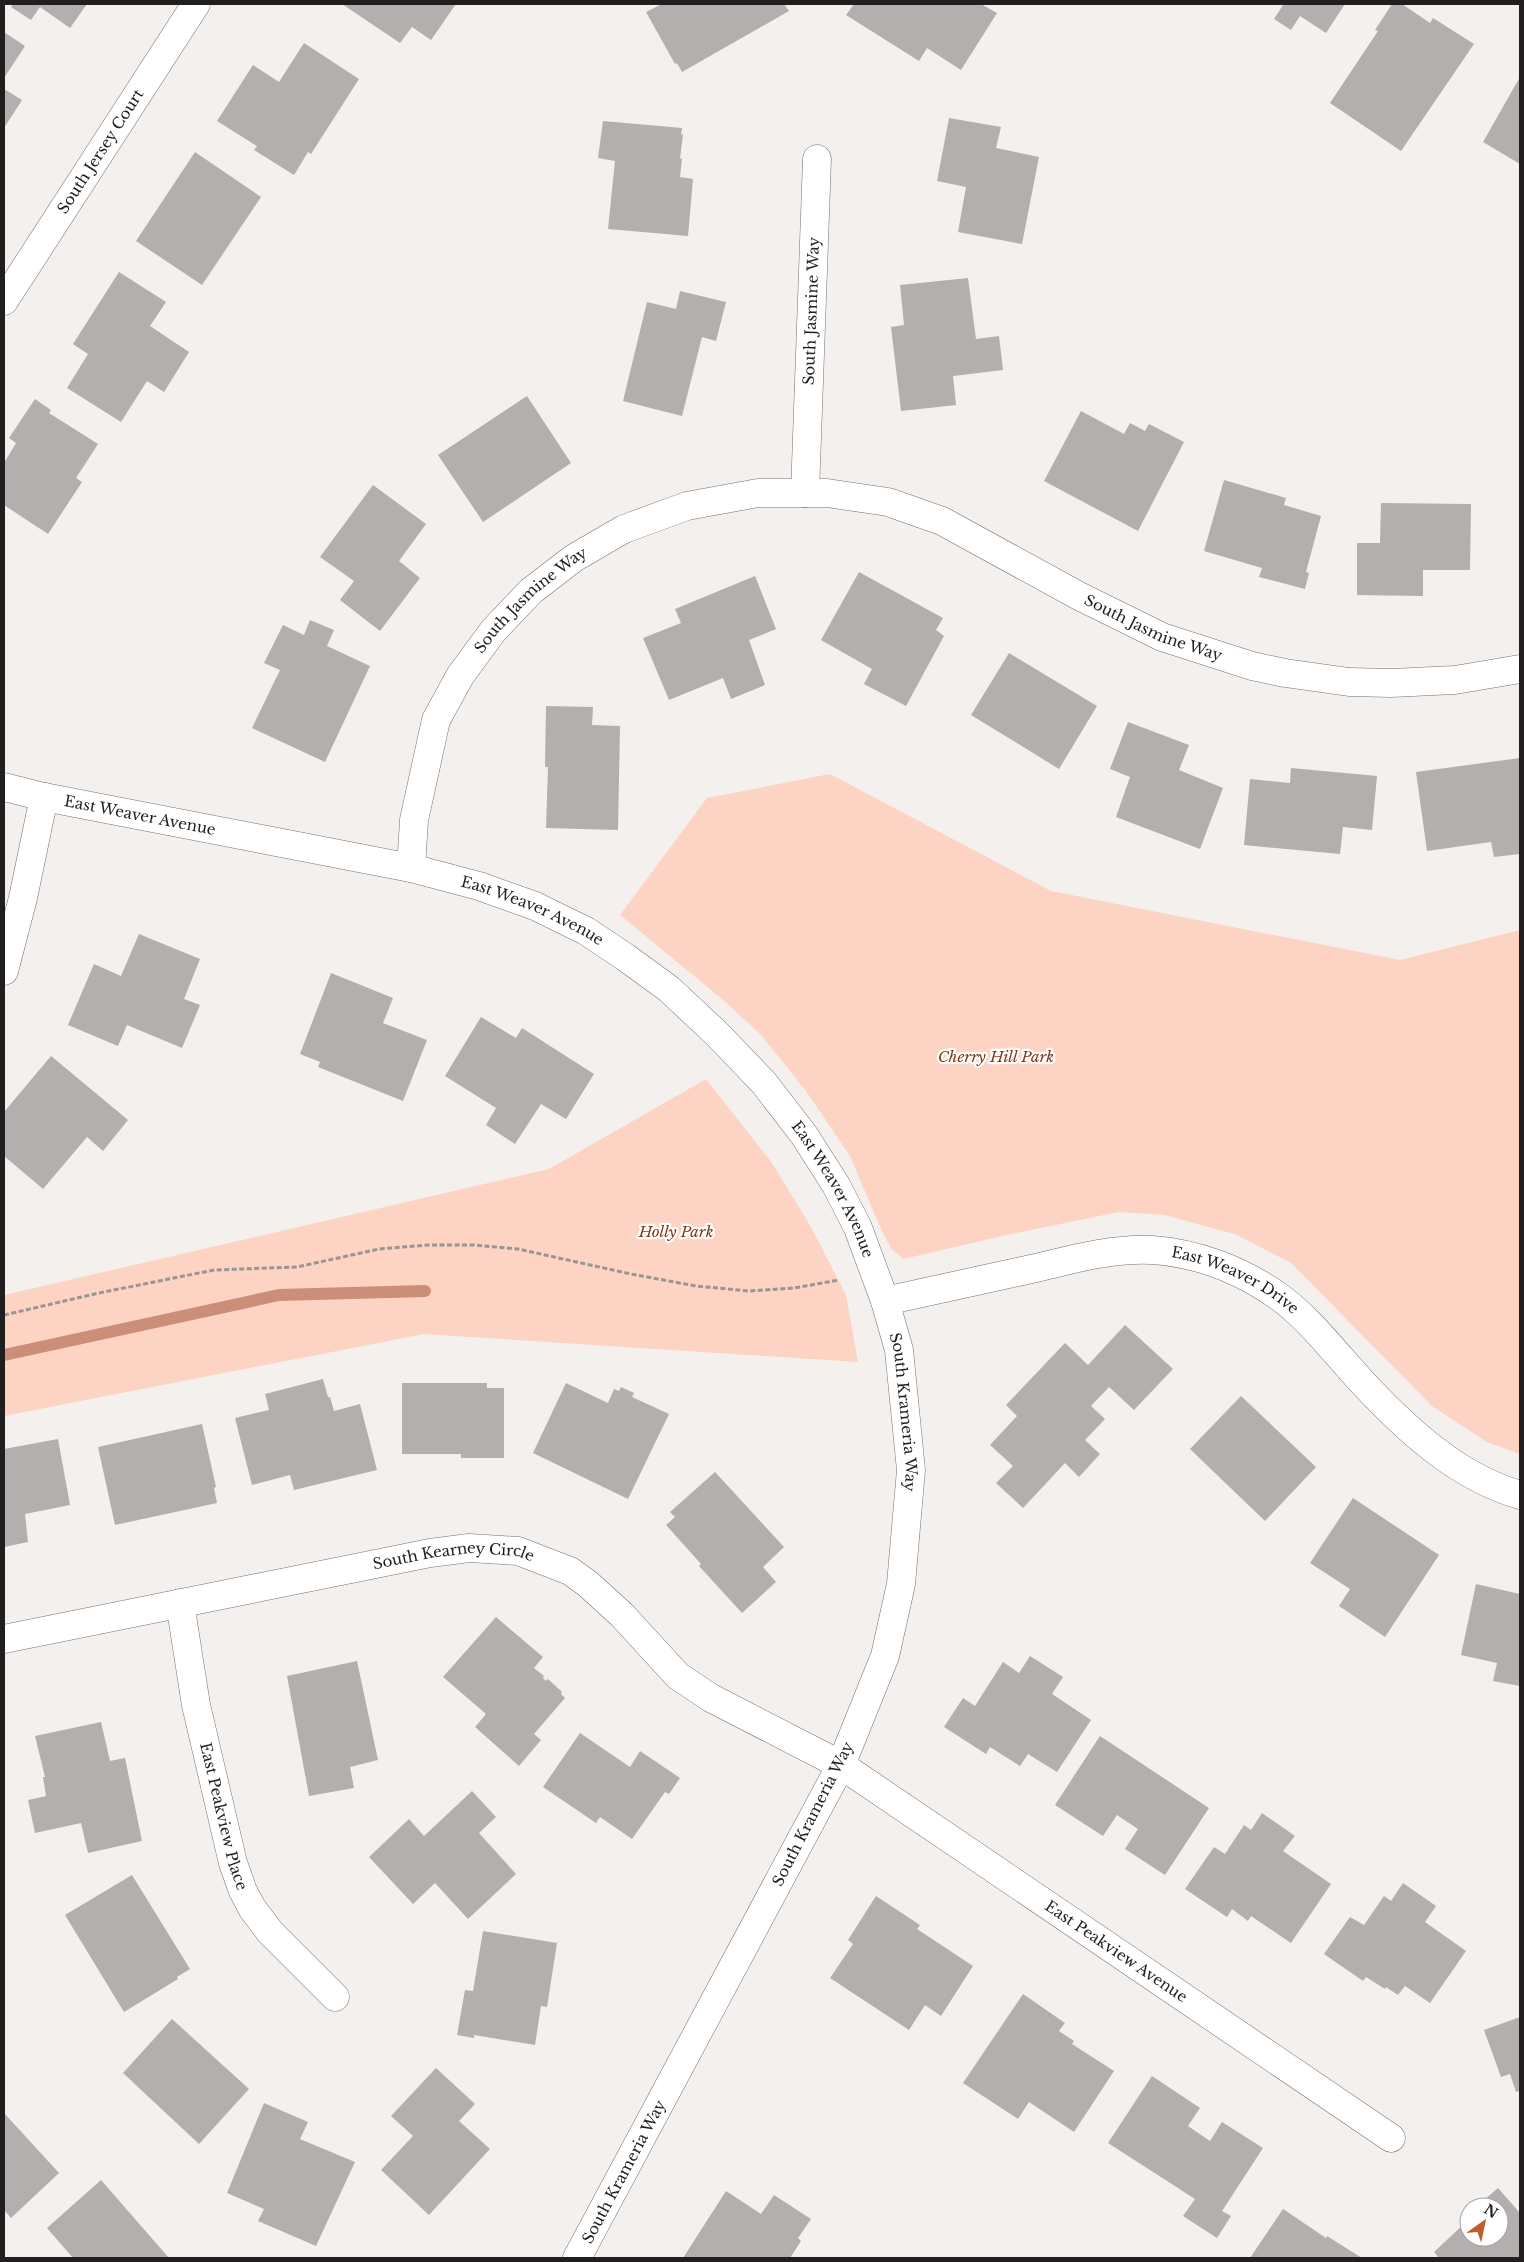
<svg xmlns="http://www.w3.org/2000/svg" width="1524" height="2262" font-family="'Libre Baskerville',serif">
  <rect width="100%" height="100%" fill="#f4f0ee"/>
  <g fill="#fdd3c3">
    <polygon points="830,774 1051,891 1400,960 1520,930 1520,1454 1487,1442 1433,1407 1291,1263 1237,1235 1165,1215 1119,1212 1011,1234 903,1259 891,1248 881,1229 850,1156 806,1091 761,1035 722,999 620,915 707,798"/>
    <polygon points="706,1079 772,1163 811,1227 846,1295 858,1362 424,1334 4,1416 4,1295 549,1169"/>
  </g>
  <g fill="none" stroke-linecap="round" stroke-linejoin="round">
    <polyline stroke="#ca8f76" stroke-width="12" points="4,1355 279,1295 425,1291"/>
  </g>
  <g fill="#b3afae">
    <polygon points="13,4 87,4 70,28 40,7 31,20 11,7"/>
    <polygon points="342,4 456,4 431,40 412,27 400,43"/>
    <polygon points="662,4 784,4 789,11 682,72 677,63 675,64 646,12"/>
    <polygon points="854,4 981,4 997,13 961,70 927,48 919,61 846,15"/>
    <polygon points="1281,4 1345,4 1326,33 1300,16 1291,30 1274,19 1283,5"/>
    <polygon points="1392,4 1402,4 1430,23 1433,18 1474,44 1401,151 1330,103 1378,31 1375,30"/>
    <polygon points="4,32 25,46 4,78"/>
    <polygon points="304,43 359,79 311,154 308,152 294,175 254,150 257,146 217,121 253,65 279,82"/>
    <polygon points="1520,77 1520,164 1483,142"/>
    <polygon points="4,89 22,100 4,128"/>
    <polygon points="949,118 1001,127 996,148 1039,157 1022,244 958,232 966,187 937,181"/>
    <polygon points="603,121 682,128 681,135 683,134 680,159 682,158 680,177 693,179 688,236 608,229 615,161 598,158"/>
    <polygon points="195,152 261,197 202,285 136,241"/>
    <polygon points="119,272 166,302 150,326 189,352 164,392 147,381 121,422 67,388 88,354 73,344"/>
    <polygon points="968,278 976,339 999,336 1003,370 953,376 956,405 901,411 891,327 904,325 900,285"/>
    <polygon points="680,291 726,302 716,341 702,337 682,416 623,401 647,302 676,309"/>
    <polygon points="527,396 571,463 483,522 438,455"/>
    <polygon points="35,399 51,410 49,413 98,444 76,478 82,482 48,534 4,505 4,463 16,443 9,438"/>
    <polygon points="1081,411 1124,434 1130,423 1145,431 1149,424 1184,442 1138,531 1044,481"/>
    <polygon points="1224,480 1286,498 1284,505 1321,516 1306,572 1309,573 1305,589 1259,577 1262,568 1204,551"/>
    <polygon points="373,485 426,524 399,561 420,578 380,631 340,600 354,581 320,557"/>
    <polygon points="1381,503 1471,504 1470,570 1423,570 1423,596 1357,595 1357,543 1380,543"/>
    <polygon points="859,572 943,618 936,630 944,636 906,706 864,684 872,669 821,640"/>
    <polygon points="755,576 776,629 749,640 765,685 731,699 723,678 669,700 643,638 681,623 675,609"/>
    <polygon points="310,620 334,630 327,646 370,666 325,762 252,728 280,670 264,663 283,625 304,635"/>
    <polygon points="1009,653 1097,706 1059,769 971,715"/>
    <polygon points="546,706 593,707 592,725 620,726 618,830 546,828 548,767 545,767"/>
    <polygon points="1128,722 1189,745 1179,770 1223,788 1200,849 1116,817 1130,777 1110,769"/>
    <polygon points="1520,758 1520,854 1494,857 1491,842 1427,851 1416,772"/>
    <polygon points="1291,768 1377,776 1372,830 1343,827 1340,854 1244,845 1250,779 1290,783"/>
    <polygon points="139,934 200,959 184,999 200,1005 182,1048 127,1025 118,1046 68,1025 94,964 121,976"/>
    <polygon points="331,973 393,998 383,1023 427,1040 403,1101 318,1067 320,1062 300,1054"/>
    <polygon points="481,1017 516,1038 522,1028 594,1074 566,1119 541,1104 515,1144 486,1125 496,1108 445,1076"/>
    <polygon points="51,1056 128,1120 103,1151 87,1137 43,1189 4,1156 4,1112"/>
    <polygon points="1125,1325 1173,1369 1134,1410 1109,1387 1091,1406 1105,1419 1085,1440 1100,1454 1079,1477 1065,1463 1023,1508 996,1483 1013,1466 990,1445 1017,1416 1006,1405 1065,1343 1088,1365"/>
    <polygon points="323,1379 328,1397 330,1397 334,1411 360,1404 377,1470 294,1490 290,1475 252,1485 235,1418 269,1410 265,1394"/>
    <polygon points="402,1383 487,1383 487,1388 504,1388 504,1458 461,1458 461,1454 402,1454"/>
    <polygon points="566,1383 608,1403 614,1389 619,1391 621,1387 634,1393 632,1397 669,1414 628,1499 533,1453"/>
    <polygon points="1241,1396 1316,1467 1265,1521 1190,1449"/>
    <polygon points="202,1424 216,1487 214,1488 217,1503 115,1525 98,1447"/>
    <polygon points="58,1439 70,1505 25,1514 28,1542 4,1547 4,1449"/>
    <polygon points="715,1472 784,1547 763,1567 776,1582 742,1613 699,1566 701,1564 666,1525 675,1517 670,1512"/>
    <polygon points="1353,1498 1439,1555 1385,1637 1339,1606 1350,1589 1310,1563"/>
    <polygon points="1476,1584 1520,1594 1520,1686 1493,1681 1497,1663 1461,1655"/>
    <polygon points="496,1617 543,1657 534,1668 544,1676 543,1678 546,1681 548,1679 562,1692 561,1694 565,1698 534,1734 541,1740 519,1766 475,1727 486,1714 443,1677"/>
    <polygon points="1030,1656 1063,1677 1052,1694 1091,1720 1057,1772 1028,1754 1020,1766 990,1747 986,1754 944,1727 963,1698 975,1706 1003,1662 1019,1673"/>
    <polygon points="357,1661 378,1760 350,1767 354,1788 309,1796 287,1676"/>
    <polygon points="101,1722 110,1761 125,1758 142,1841 88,1853 81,1823 35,1833 28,1800 46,1796 43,1777 45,1777 35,1736"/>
    <polygon points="580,1733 630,1767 640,1751 680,1778 669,1794 665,1792 632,1839 600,1817 596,1823 543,1787"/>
    <polygon points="1100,1736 1209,1808 1165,1875 1125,1849 1138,1829 1117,1815 1103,1836 1055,1805"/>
    <polygon points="472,1791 496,1817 479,1833 516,1874 468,1919 435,1883 413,1904 369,1857 409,1819 424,1836"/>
    <polygon points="1262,1813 1295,1836 1283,1851 1331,1884 1291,1943 1251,1916 1248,1921 1232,1909 1227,1917 1185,1889 1214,1847 1225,1854 1244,1825 1251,1830"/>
    <polygon points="132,1875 190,1969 177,1977 178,1979 124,2012 65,1915"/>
    <polygon points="1403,1883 1436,1906 1425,1922 1466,1951 1430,2003 1405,1986 1398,1995 1386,1987 1385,1989 1366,1977 1363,1981 1324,1954 1350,1917 1364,1925 1384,1896 1391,1901"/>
    <polygon points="876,1896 920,1925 917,1929 973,1966 941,2016 925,2005 909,2030 830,1978 853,1944 848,1940"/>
    <polygon points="483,1931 557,1943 547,2007 541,2006 535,2045 474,2035 474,2038 457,2035 465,1990 473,1991"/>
    <polygon points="1023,1994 1065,2023 1059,2031 1074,2041 1072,2044 1114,2071 1074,2132 1029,2102 1018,2119 963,2083"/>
    <polygon points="1520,2017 1520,2091 1516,2092 1510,2074 1501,2077 1484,2030"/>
    <polygon points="172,2019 249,2089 199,2144 123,2073"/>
    <polygon points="436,2068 475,2104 459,2121 490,2149 429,2215 381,2170 413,2136 391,2116"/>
    <polygon points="1152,2076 1200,2108 1188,2126 1210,2141 1222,2122 1263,2148 1222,2211 1231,2216 1217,2238 1183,2216 1195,2199 1108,2143"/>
    <polygon points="264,2103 308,2122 300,2139 355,2162 316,2246 258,2221 264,2209 227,2193"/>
    <polygon points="4,2113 59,2173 11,2218 4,2210"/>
    <polygon points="101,2180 169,2258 73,2258 47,2228"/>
    <polygon points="1498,2188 1520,2213 1520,2258 1439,2258 1434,2252 1465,2223 1462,2220 1469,2214 1469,2237 1499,2237 1499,2207 1476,2207"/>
    <polygon points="726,2191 761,2214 774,2195 811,2219 798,2238 801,2241 790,2258 683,2258"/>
    <polygon points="1283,2209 1326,2238 1327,2236 1362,2258 1250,2258"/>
  </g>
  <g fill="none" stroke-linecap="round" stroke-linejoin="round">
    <g stroke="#757170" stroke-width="29">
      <g id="minor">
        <path id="s1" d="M4,301L196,4"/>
        <path id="s2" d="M805,493L817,159"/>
        <path id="s3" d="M4,787L44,797L411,868L479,886L535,906L586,931L625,957L669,989L717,1034L764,1083L804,1135L836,1185L858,1228L885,1301L899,1350L911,1470L901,1584L885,1656L841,1765L577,2258"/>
        <path id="s4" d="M411,868L414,820L436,720L460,676L493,631L531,591L574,558L624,529L687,506L758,493H827L888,502L942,521L1079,596L1162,637L1252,666L1285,673L1349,682L1391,683L1455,680L1520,669"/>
        <polyline points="4,971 23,898 44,797"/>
        <path id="s5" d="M885,1301C935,1290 986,1279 1036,1268C1073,1259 1114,1248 1152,1250C1197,1253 1241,1270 1278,1296C1309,1318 1336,1354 1362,1382C1406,1429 1457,1477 1520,1495"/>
        <path id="s6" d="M180,1603L196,1705L233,1863L243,1891L252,1908L270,1932L335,1997"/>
        <path id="s7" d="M4,1639L430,1553L469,1548L518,1551L570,1571L588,1584L622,1615L678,1676L711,1698L841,1765L1391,2138"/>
      </g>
    </g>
    <polyline stroke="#989594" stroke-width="3" stroke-dasharray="5 2.5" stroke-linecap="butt" points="4,1315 99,1293 214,1270 297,1267 379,1249 428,1245 474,1245 518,1249 631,1274 696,1286 749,1291 794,1288 839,1280"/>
    <use href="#minor" stroke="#fff" stroke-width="28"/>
  </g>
  <g text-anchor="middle" stroke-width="4.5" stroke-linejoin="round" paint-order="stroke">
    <g font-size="15" fill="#201e1e" stroke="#fff">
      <text dy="5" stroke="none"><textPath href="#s1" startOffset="178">South Jersey Court</textPath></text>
      <text dy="5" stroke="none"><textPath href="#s2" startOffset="182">South Jasmine Way</textPath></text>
      <text dy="5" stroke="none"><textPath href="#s4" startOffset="305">South Jasmine Way</textPath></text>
      <text dy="5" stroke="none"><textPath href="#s4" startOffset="988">South Jasmine Way</textPath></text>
      <text dy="5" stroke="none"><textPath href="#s3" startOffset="139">East Weaver Avenue</textPath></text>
      <text dy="5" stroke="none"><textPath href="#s3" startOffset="544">East Weaver Avenue</textPath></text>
      <text dy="5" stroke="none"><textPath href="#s3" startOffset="964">East Weaver Avenue</textPath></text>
      <text dy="5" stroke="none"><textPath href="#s5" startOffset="362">East Weaver Drive</textPath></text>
      <text dy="5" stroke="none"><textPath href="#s3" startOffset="1201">South Krameria Way</textPath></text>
      <text dy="5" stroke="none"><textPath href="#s7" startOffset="458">South Kearney Circle</textPath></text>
      <text transform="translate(813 1814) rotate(-63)" y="5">South Krameria Way</text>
      <text dy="5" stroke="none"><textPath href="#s6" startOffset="218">East Peakview Place</textPath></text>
      <text dy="5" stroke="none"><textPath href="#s7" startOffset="1248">East Peakview Avenue</textPath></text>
      <text transform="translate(624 2172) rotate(-62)" y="5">South Krameria Way</text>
    </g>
    <g font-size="15" font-style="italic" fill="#803715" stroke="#fff">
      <text x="996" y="1062">Cherry Hill Park</text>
      <text x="676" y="1237">Holly Park</text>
    </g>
  </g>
  <rect width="1524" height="2262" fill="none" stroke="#201e1e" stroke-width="10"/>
  <g transform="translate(1484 2222) rotate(33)"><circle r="24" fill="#ffffff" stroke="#a6a5a5"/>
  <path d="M0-4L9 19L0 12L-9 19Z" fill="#c25c2e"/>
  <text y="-8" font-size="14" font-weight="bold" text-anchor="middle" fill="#201e1e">N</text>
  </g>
</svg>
